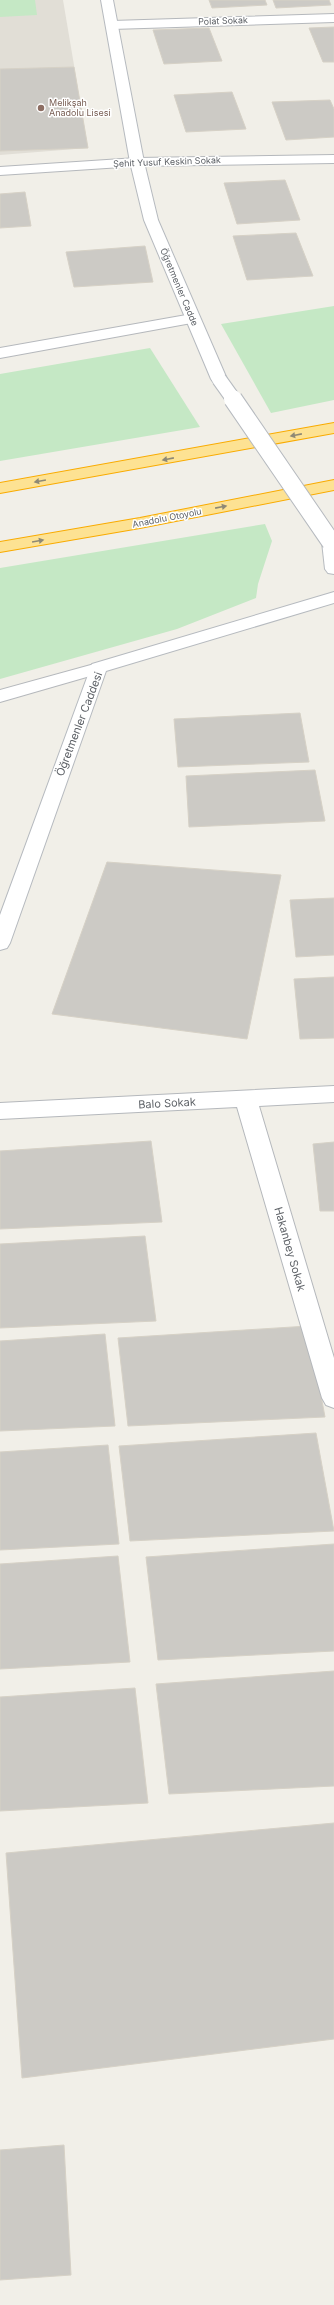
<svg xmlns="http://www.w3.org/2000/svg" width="334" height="2305" font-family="Inter,sans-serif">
  <rect width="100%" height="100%" fill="#f1efe8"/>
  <polygon fill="#e1ded6" points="0,0 63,0 88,148 0,155"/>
  <g fill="#c5e8c5">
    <polygon points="0,0 35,0 37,15 0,17"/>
    <polygon points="334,306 334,400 271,413 221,324"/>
    <polygon points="150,348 200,427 0,461 0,374"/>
    <polygon points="265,524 272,541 258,584 256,598 177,629 0,679 0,568"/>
  </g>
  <g fill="#cccac5" stroke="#d6d1c6">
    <polygon points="209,0 265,0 267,5 212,8"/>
    <polygon points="273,0 329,0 331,5 276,8"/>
    <polygon points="334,27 334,62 323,62 309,28"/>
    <polygon points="209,28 222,61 164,64 153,30"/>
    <polygon points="74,67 88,148 0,151 0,69"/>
    <polygon points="232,92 246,129 186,132 174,95"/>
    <polygon points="330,100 334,109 334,137 286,140 272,102"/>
    <polygon points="285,180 300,220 237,224 224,183"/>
    <polygon points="25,192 31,226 0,228 0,194"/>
    <polygon points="296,233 313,276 247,280 233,236"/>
    <polygon points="145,246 153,282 74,287 66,252"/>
    <polygon points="300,713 309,762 178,767 174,719"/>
    <polygon points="315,770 325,821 189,827 186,776"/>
    <polygon points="107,862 281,875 247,1039 52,1014"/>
    <polygon points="334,898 334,955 296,957 290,900"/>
    <polygon points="334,977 334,1038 300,1039 294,979"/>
    <polygon points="151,1141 162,1222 0,1229 0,1151"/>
    <polygon points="334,1142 334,1211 320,1211 313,1144"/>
    <polygon points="145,1236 156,1321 0,1328 0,1244"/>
    <polygon points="308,1326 325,1417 128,1426 118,1338"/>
    <polygon points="105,1334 115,1426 0,1431 0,1341"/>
    <polygon points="316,1433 334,1531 130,1541 119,1446"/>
    <polygon points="108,1445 119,1544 0,1550 0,1452"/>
    <polygon points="334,1544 334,1651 158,1660 146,1557"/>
    <polygon points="118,1556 130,1662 0,1669 0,1564"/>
    <polygon points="334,1671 334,1786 169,1794 156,1684"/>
    <polygon points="135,1688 148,1803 0,1811 0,1697"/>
    <polygon points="334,1823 334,2039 22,2078 6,1853"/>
    <polygon points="64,2145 71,2275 0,2280 0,2150"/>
  </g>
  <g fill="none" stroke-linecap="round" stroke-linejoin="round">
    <g stroke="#b5b8bc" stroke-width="2">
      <g id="street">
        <polygon points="334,14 334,22 112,29 106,25 112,21"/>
        <polygon points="334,155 334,163 137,166 0,175 0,167 137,158"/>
        <polygon points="192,314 197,316 200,319 197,322 0,358 0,348"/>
        <polygon points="98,663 104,664 107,668 104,672 0,702 0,690"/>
        <polygon points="334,1086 334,1102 259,1106 334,1358 334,1408 326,1405 322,1398 237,1107 0,1119 0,1103"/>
      </g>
    </g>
    <g stroke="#b6babf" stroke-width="2">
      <g id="secondary">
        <polygon points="101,0 113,0 144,162 158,220 227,379 225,382 213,382 211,379 144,220 130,162"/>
        <polygon points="331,537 334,538 334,574 328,573 325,569 322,542 325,538"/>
        <polygon points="334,592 334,603 106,671 10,943 7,948 0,950 0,915 92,664"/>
      </g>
    </g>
    <g stroke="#f9ab00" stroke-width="2">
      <g id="highway">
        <polygon points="334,423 334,433 0,493 0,483"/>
        <polygon points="334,480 334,490 140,528 0,552 0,542 140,518"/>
      </g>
    </g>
    <use href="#street" fill="#fff" fill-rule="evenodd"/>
    <use href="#secondary" fill="#fff" fill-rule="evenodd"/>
    <use href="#highway" fill="#fde293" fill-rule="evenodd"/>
    <g stroke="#b6babf" stroke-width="16" stroke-linecap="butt">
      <polyline id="secondary-bridge-far1" points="219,379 234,400"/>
    </g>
    <g stroke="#b6babf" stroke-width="20" stroke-linecap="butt">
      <polyline id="secondary-bridge" points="233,399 331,542"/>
    </g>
    <use href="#secondary-bridge-far1" stroke="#fff" stroke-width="14"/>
    <use href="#secondary-bridge" stroke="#fff" stroke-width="18"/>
  </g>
  <defs><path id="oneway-solid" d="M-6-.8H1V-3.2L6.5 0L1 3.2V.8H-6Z"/></defs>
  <g fill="#8e8975">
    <use href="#oneway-solid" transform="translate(296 435) rotate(169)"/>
    <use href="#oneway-solid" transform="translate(168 459) rotate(169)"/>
    <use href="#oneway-solid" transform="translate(40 481) rotate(170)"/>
    <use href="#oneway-solid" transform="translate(221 507) rotate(-11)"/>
    <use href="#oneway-solid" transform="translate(38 541) rotate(-10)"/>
  </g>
  <circle fill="#8d6e63" stroke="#fff" stroke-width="1.5" cx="41" cy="108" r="4"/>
  <g text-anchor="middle" stroke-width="3" stroke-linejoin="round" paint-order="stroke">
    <g font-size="9" fill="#5f6368" stroke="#fff">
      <text transform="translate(223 21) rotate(-2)" y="3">Polat Sokak</text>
      <text transform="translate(167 162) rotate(-2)" y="3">Şehit Yusuf Keskin Sokak</text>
      <text transform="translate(179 287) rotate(67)" y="3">Öğretmenler Cadde</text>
      <text transform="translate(167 518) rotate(-11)" y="3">Anadolu Otoyolu</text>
    </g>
    <g font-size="9" fill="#785e54" stroke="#fff" text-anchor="start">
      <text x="49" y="106">Melikşah<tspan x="49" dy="10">Anadolu Lisesi</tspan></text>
    </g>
    <g font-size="11" fill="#5f6368" stroke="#fff">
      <text transform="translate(79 724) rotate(-69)" y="4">Öğretmenler Caddesi</text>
      <text transform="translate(167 1103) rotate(-3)" y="4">Balo Sokak</text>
      <text transform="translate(290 1249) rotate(74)" y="4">Hakanbey Sokak</text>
    </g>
  </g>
</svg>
